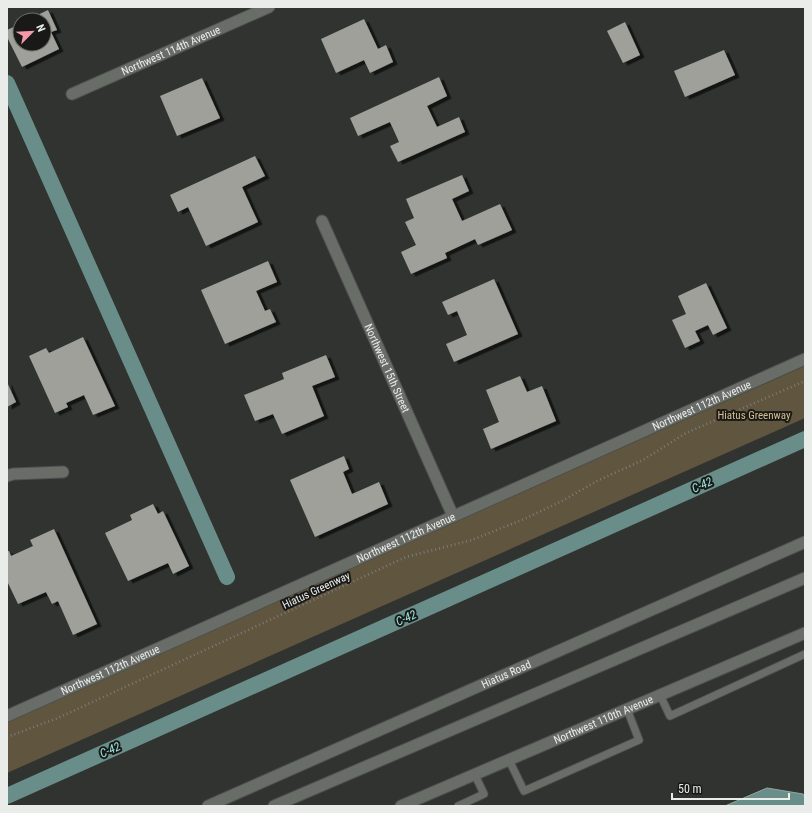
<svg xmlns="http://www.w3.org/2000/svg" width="812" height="813" font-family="'Roboto Condensed',sans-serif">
  <defs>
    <filter id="shadow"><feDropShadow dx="4.5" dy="2.5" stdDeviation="0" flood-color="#0009"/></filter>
  </defs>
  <rect width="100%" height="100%" fill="#30332f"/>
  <polygon fill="#60553e" points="805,366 805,418 7,773 7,722"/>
  <polygon fill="#698d89" stroke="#90aaa6" points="767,788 803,794 805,798 805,806 725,806"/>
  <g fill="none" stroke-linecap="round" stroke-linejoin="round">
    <g stroke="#698d89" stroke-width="16">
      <polyline points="7,83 227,577"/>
      <polyline points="7,796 805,439"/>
    </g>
  </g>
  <g fill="#9fa099" filter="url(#shadow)">
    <polygon points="48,10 57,30 51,32 59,49 22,67 7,37 7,30 20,24 20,44 44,44 44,20 27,20"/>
    <polygon points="364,19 378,49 386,45 393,62 370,73 364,60 336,73 321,39"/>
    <polygon points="625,22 640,55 623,63 607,31"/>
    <polygon points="724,50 735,75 685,97 674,71"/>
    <polygon points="439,77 447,96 427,106 437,127 459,117 465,132 398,162 390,146 399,142 390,122 358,136 350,118"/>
    <polygon points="202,78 220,118 177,136 160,96"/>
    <polygon points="255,156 265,176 242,187 258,222 206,246 188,207 178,212 170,195"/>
    <polygon points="462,175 469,191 452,199 462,221 500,204 512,230 478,245 475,239 445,253 447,258 411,274 401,252 416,245 405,222 414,218 406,199"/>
    <polygon points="268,261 277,282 256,291 265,311 270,309 276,322 225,344 201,290"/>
    <polygon points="494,279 518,334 454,362 446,344 467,335 457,311 448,315 442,302"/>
    <polygon points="706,283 727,328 713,335 708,325 695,331 700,341 685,348 672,320 686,314 678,296"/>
    <polygon points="83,337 115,406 93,415 84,395 66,403 68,407 55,413 29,356 46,348 49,353"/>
    <polygon points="326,355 335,377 312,386 324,416 282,434 273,414 255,421 244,395 284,379 282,373"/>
    <polygon points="520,376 527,392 542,386 556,421 491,449 483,429 499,422 486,390"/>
    <polygon points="7,382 16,402 7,407"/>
    <polygon points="344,456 349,469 343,472 352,494 379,482 388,504 315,537 290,480"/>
    <polygon points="153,504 158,514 163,511 189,566 173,574 168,563 128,581 105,533 132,520 130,515"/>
    <polygon points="54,529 97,624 73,635 58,601 52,604 46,592 18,604 7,581 7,551 9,551 11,556 33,546 30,540"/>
  </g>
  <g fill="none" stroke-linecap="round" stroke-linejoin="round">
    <g stroke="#4f514e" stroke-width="9">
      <g id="service">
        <polyline points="660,695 670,716 805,654"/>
        <polyline points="509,760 524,791 639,740 627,709"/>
        <polyline points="458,806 484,794 475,775"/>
      </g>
    </g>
    <g stroke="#4f514e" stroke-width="13">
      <g id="minor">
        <path id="s1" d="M72,94L269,7"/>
        <path id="s2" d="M322,221L453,516"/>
        <polyline points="7,476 13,474 63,472"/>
        <path id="s3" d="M7,716L805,359"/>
        <path id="s4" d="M401,806L805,633"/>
      </g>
    </g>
    <g stroke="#4f514e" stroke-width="13">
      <g id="secondary">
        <path id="s5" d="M208,806L805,542"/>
        <polyline points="274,806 805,578"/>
      </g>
    </g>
    <polyline stroke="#7b7e7a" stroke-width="2.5" stroke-dasharray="1 3" stroke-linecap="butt" points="7,737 58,718 406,557 472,540 524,519 562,501 597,481 643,460 686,433 805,381"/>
    <use href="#service" stroke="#696d68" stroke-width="7"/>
    <use href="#minor" stroke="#696d68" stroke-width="11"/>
    <use href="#secondary" stroke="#696d68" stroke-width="11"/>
  </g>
  <g text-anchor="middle" stroke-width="4" stroke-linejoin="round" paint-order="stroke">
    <g font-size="11" fill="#eaece9" stroke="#191a18">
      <text dy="4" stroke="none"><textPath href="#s1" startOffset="108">Northwest 114th Avenue</textPath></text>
      <text dy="4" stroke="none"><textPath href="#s2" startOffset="161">Northwest 15th Street</textPath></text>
      <text dy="4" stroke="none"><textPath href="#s3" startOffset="761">Northwest 112th Avenue</textPath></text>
      <text dy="4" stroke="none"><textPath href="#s3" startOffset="437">Northwest 112th Avenue</textPath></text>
      <text transform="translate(316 590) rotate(-25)" y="4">Hiatus Greenway</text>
      <text dy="4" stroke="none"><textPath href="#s3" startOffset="113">Northwest 112th Avenue</textPath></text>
      <text dy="4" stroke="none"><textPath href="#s5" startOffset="326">Hiatus Road</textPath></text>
      <text dy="4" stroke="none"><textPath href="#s4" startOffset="220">Northwest 110th Avenue</textPath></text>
    </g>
    <g font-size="11" fill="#d6be8c" stroke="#191a18">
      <text x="754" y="419">Hiatus Greenway</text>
    </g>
    <g font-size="12" font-style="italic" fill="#9ee4dc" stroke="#191a18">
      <text transform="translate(702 485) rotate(-24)" y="4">C-42</text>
      <text transform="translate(406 618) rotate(-24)" y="4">C-42</text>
      <text transform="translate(110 750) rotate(-24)" y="4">C-42</text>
    </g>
  </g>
  <rect width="812" height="813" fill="none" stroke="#eaece9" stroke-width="16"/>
  <g transform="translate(32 32) rotate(66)"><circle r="19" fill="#191a18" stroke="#6d6e6c"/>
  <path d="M0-3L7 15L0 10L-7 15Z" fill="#f39aa8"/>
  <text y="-6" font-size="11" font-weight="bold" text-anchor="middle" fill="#eaece9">N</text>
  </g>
  <path d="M672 793v6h117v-6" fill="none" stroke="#eaece9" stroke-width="2"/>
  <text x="678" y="793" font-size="12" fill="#eaece9" stroke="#191a18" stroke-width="3" paint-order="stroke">50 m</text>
</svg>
